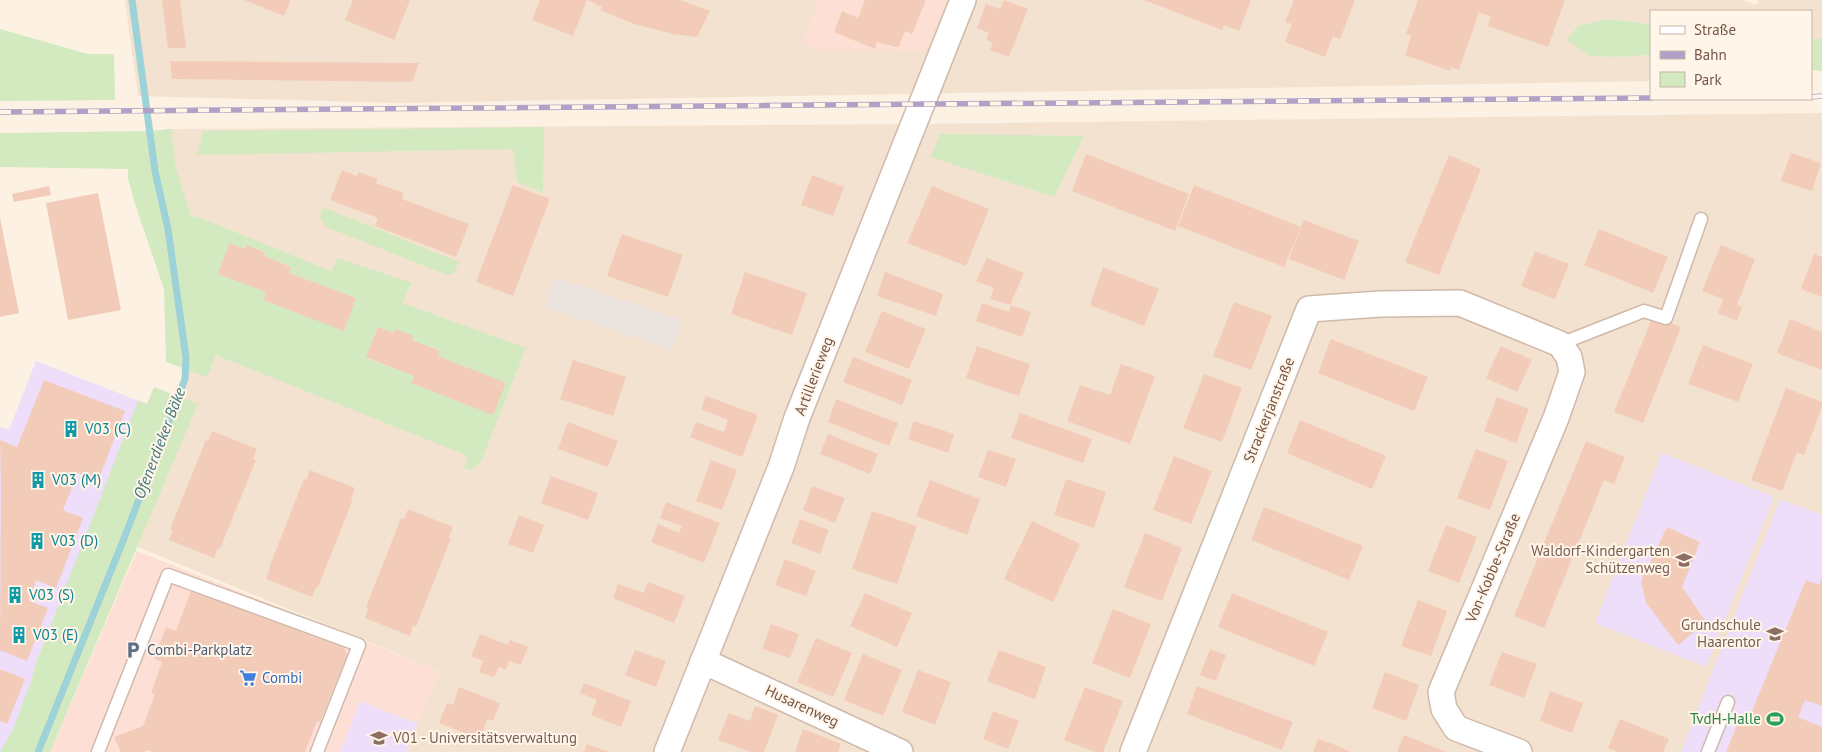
<svg xmlns="http://www.w3.org/2000/svg" width="1822" height="752" font-family="'PT Sans',sans-serif">
  <rect width="100%" height="100%" fill="#fcf1e2"/>
  <g fill="#f4e2d0">
    <polygon points="125,0 1743,0 1756,5 1759,0 1822,0 1822,39 1811,39 1811,11 1651,11 1651,24 1606,19 1589,56 1614,57 1651,55 1651,81 399,103 138,96"/>
    <polygon points="1822,113 1822,752 406,752 439,671 123,541 185,378 186,358 150,131 172,129 906,124"/>
  </g>
  <g fill="#fddfd5">
    <polygon points="819,0 947,0 925,50 920,51 824,50 802,43"/>
    <polygon points="137,551 439,671 418,724 360,701 340,752 50,752"/>
  </g>
  <polygon fill="#ebe3dd" points="554,277 682,320 672,350 544,307"/>
  <g fill="#eedef9">
    <polygon points="36,361 147,404 6,752 0,752 0,427 9,430"/>
    <polygon points="1662,453 1774,497 1706,667 1595,623"/>
    <polygon points="1780,499 1822,515 1822,752 1681,752"/>
    <polygon points="360,701 418,724 406,752 340,752"/>
  </g>
  <g fill="#d3eac0" fill-rule="evenodd">
    <polygon points="1607,19 1651,24 1651,55 1614,57 1589,56 1567,40 1578,26"/>
    <polygon points="0,29 88,54 114,54 115,100 0,101"/>
    <polygon points="1811,39 1822,39 1822,71 1811,70"/>
    <polygon points="544,127 543,193 517,182 513,149 197,155 203,131"/>
    <path d="M171,129L176,169L191,216L198,217L331,271L337,258L412,283L402,303L526,348L481,462L470,471L464,467L468,456L216,355L207,377L166,362L164,289L135,204L128,179V169L0,167V133L150,131ZM229,243L245,249L247,245L265,252L264,256L291,267L289,273L356,298L344,330L263,300L266,292L218,274ZM378,327L393,333L413,337L412,340L440,350L438,356L505,383L493,415L411,383L414,376L366,358Z"/>
    <polygon points="940,134 1084,136 1054,197 931,157"/>
    <polygon points="323,207 459,262 454,273 447,275 326,227 320,217"/>
    <polygon points="154,387 198,404 50,752 0,752 13,729 31,682 36,663 138,401 147,404"/>
  </g>
  <g fill="none" stroke-linecap="round" stroke-linejoin="round">
    <polyline stroke="#9cd2d8" stroke-width="7" points="38,752 123,541 185,379 186,358 168,229 155,171 132,0"/>
  </g>
  <g fill="#f2ccb9">
    <polygon points="162,0 180,0 186,48 168,48"/>
    <polygon points="244,0 291,0 284,16"/>
    <polygon points="353,0 410,0 394,40 345,20"/>
    <polygon points="540,0 680,0 710,11 697,37 673,34 634,24 600,10 602,7 587,0 573,36 532,20"/>
    <polygon points="865,0 926,0 912,34 905,31 899,46 896,47 877,42 875,49 834,32 842,11 858,18"/>
    <polygon points="1004,0 1028,9 1009,57 990,50 993,43 986,40 989,33 977,28 986,4 1000,9"/>
    <polygon points="1144,0 1251,0 1239,31 1224,25 1222,30"/>
    <polygon points="1294,0 1355,0 1340,39 1333,36 1325,57 1285,42 1292,24 1285,22"/>
    <polygon points="1418,0 1565,0 1548,47 1488,26 1491,17 1479,12 1459,70 1451,67 1450,71 1405,55 1411,36 1406,34"/>
    <polygon points="170,61 419,63 412,82 172,79"/>
    <polygon points="1791,153 1821,163 1812,191 1781,181"/>
    <polygon points="1086,154 1189,194 1175,231 1072,191"/>
    <polygon points="1449,155 1481,169 1439,275 1405,262"/>
    <polygon points="342,170 357,176 359,172 378,179 376,183 404,193 402,199 469,224 456,257 375,226 378,218 330,200"/>
    <polygon points="812,175 844,187 833,216 801,205"/>
    <polygon points="513,185 550,199 513,296 476,282"/>
    <polygon points="1194,185 1301,227 1284,267 1178,226"/>
    <polygon points="49,186 51,195 14,202 12,194"/>
    <polygon points="932,186 989,209 966,266 907,243"/>
    <polygon points="98,193 121,310 68,320 46,203"/>
    <polygon points="0,218 19,313 0,317"/>
    <polygon points="1304,220 1359,241 1344,280 1289,259"/>
    <polygon points="1599,229 1668,257 1653,293 1584,265"/>
    <polygon points="622,234 683,255 668,297 607,276"/>
    <polygon points="229,243 245,249 247,245 265,253 264,256 291,267 289,273 356,298 344,331 263,300 266,292 218,274"/>
    <polygon points="1721,245 1755,259 1737,305 1742,307 1737,321 1718,313 1723,299 1702,291"/>
    <polygon points="1535,251 1569,264 1555,299 1521,286"/>
    <polygon points="1814,254 1822,257 1822,297 1801,289"/>
    <polygon points="987,258 1024,273 1010,305 990,299 994,288 976,281"/>
    <polygon points="1103,267 1159,289 1144,326 1090,305"/>
    <polygon points="745,272 807,293 792,335 731,314"/>
    <polygon points="885,272 943,294 936,316 877,296"/>
    <polygon points="1234,302 1272,316 1251,370 1213,356"/>
    <polygon points="982,303 1009,312 1011,305 1031,312 1022,337 976,321"/>
    <polygon points="882,311 926,329 909,369 865,352"/>
    <polygon points="1653,316 1681,327 1643,423 1614,412"/>
    <polygon points="1790,319 1822,332 1822,370 1777,353"/>
    <polygon points="378,327 393,333 395,329 414,336 412,340 440,351 438,356 506,383 493,415 411,383 414,376 366,357"/>
    <polygon points="1331,339 1428,377 1414,411 1318,373"/>
    <polygon points="1703,345 1753,364 1738,402 1688,384"/>
    <polygon points="977,346 1030,364 1019,396 966,378"/>
    <polygon points="1501,346 1532,360 1517,392 1486,378"/>
    <polygon points="853,357 912,380 902,405 843,382"/>
    <polygon points="573,360 626,377 613,416 560,399"/>
    <polygon points="1121,364 1155,376 1130,444 1067,421 1080,385 1110,395"/>
    <polygon points="1204,374 1242,388 1222,442 1183,428"/>
    <polygon points="44,380 125,411 98,481 78,473 63,510 83,518 56,588 36,580 29,601 48,608 27,661 0,650 1,488 0,440 17,447"/>
    <polygon points="1786,388 1822,402 1822,407 1804,455 1797,452 1782,491 1751,480"/>
    <polygon points="706,396 758,415 742,457 690,437 696,422 724,432 728,420 701,409"/>
    <polygon points="1497,397 1529,409 1516,443 1484,431"/>
    <polygon points="836,399 898,423 889,446 828,422"/>
    <polygon points="1020,413 1092,439 1083,463 1011,438"/>
    <polygon points="1300,420 1386,456 1372,489 1287,453"/>
    <polygon points="914,421 954,434 948,453 908,439"/>
    <polygon points="568,422 618,441 608,467 558,449"/>
    <polygon points="212,431 257,449 253,459 256,460 220,549 218,548 214,558 169,540 173,530 170,529 206,440 208,441"/>
    <polygon points="828,434 878,454 870,474 820,454"/>
    <polygon points="1586,441 1625,457 1614,484 1604,480 1544,628 1514,616"/>
    <polygon points="1476,449 1508,461 1490,510 1457,498"/>
    <polygon points="988,450 1016,459 1006,487 978,477"/>
    <polygon points="1174,456 1212,471 1191,524 1153,510"/>
    <polygon points="711,460 737,470 722,510 696,501"/>
    <polygon points="310,470 355,488 351,498 353,499 318,587 316,587 312,597 266,579 270,569 269,568 304,479 306,480"/>
    <polygon points="551,476 598,493 588,520 541,503"/>
    <polygon points="1066,479 1106,492 1094,528 1054,515"/>
    <polygon points="930,480 980,499 967,535 916,516"/>
    <polygon points="812,486 845,498 835,523 803,510"/>
    <polygon points="666,502 720,523 704,563 651,542 658,524 679,533 682,526 660,518"/>
    <polygon points="1264,507 1363,546 1349,580 1251,540"/>
    <polygon points="408,509 453,527 449,537 451,538 416,627 413,625 410,636 365,618 368,608 366,607 401,518 404,519"/>
    <polygon points="872,511 917,526 897,584 852,569"/>
    <polygon points="519,515 544,525 533,553 508,544"/>
    <polygon points="800,519 829,530 820,554 791,543"/>
    <polygon points="1032,521 1080,544 1053,602 1004,579"/>
    <polygon points="1446,525 1477,537 1459,583 1428,571"/>
    <polygon points="1667,527 1700,542 1682,587 1706,622 1678,645 1646,603 1641,581"/>
    <polygon points="1145,533 1182,548 1162,601 1124,587"/>
    <polygon points="785,559 816,571 806,596 775,585"/>
    <polygon points="1822,577 1822,706 1805,700 1798,717 1822,727 1822,752 1726,752 1739,720 1747,723 1806,580 1819,585"/>
    <polygon points="648,582 685,596 674,623 613,598 618,584 644,593"/>
    <polygon points="193,585 342,643 347,655 320,722 317,721 305,752 153,752 148,750 145,752 121,752 114,737 143,726 155,694 151,693 162,662 154,659 166,627 176,631"/>
    <polygon points="865,593 912,613 897,647 850,626"/>
    <polygon points="1232,593 1328,632 1314,666 1218,627"/>
    <polygon points="1418,600 1447,611 1431,656 1401,646"/>
    <polygon points="1113,609 1151,624 1130,678 1092,663"/>
    <polygon points="771,624 799,634 790,658 762,649"/>
    <polygon points="480,634 508,645 510,640 528,647 521,665 509,661 506,670 499,667 494,677 479,672 483,661 471,656"/>
    <polygon points="816,638 852,653 833,697 797,682"/>
    <polygon points="1210,649 1226,655 1216,681 1200,675"/>
    <polygon points="635,650 666,661 656,687 625,675"/>
    <polygon points="999,650 1046,667 1035,699 987,681"/>
    <polygon points="1502,652 1537,664 1524,698 1489,685"/>
    <polygon points="863,654 902,670 883,716 844,700"/>
    <polygon points="0,669 25,679 7,724 0,721"/>
    <polygon points="918,670 951,682 935,725 902,712"/>
    <polygon points="1385,672 1419,685 1406,721 1372,708"/>
    <polygon points="584,683 631,701 621,727 591,715 597,700 580,693"/>
    <polygon points="1197,686 1293,722 1282,750 1187,714"/>
    <polygon points="459,687 500,703 493,721 487,719 480,739 439,723 447,703 453,705"/>
    <polygon points="1085,687 1123,701 1103,752 1095,752 1064,740"/>
    <polygon points="1550,691 1583,703 1572,733 1540,721"/>
    <polygon points="755,706 778,715 764,752 750,752 718,740 729,713 750,721"/>
    <polygon points="993,711 1019,721 1008,749 983,739"/>
    <polygon points="1620,719 1669,739 1663,752 1618,752 1608,748"/>
    <polygon points="803,729 841,744 838,752 795,752"/>
    <polygon points="1404,735 1447,752 1397,752"/>
    <polygon points="1318,739 1333,744 1351,752 1313,752"/>
    <polygon points="587,744 609,752 584,752"/>
  </g>
  <g fill="none" stroke-linecap="round" stroke-linejoin="round">
    <g stroke="#d0b9ab" stroke-width="15">
      <g id="service">
        <polyline points="1560,344 1644,311 1666,318 1701,219"/>
        <polyline points="98,752 168,575 359,645 317,752"/>
        <polyline points="1708,752 1728,702"/>
      </g>
    </g>
    <g stroke="#d0b9ab" stroke-width="28">
      <g id="minor">
        <polyline points="703,661 900,752"/>
        <polyline points="667,752 781,467 797,418 963,0"/>
        <polyline points="1133,752 1309,309 1380,304 1460,303 1560,344 1569,357 1572,372 1556,418 1441,692 1444,709 1456,728 1519,752"/>
      </g>
    </g>
    <use href="#service" stroke="#fff" stroke-width="12"/>
    <use href="#minor" stroke="#fff" stroke-width="25"/>
    <g stroke="#b2a1c6" stroke-width="5.5">
      <g id="rail">
        <polyline points="1811,97 1822,96"/>
        <polyline points="0,112 1651,98"/>
      </g>
    </g>
    <use href="#rail" stroke="#fff5e8" stroke-width="4" stroke-dasharray="11" stroke-linecap="butt"/>
  </g>
  <defs>
    <g id="building-bare" transform="scale(1.35)"><path d="M-4-6H4V6H1V3H-1V6H-4ZM-2.5-4.3h1.7v1.8h-1.7ZM.8-4.3h1.7v1.8H.8ZM-2.5-1h1.7V.8h-1.7ZM.8-1h1.7V.8H.8Z" fill="#0f9aa8" stroke="#fff5e8" stroke-width="2.5" paint-order="stroke"/></g>
    <g id="school-bare" transform="scale(1.35)"><path d="M0-5L7-2L0 1L-7-2ZM-4 1L0 2.5L4 1V4Q0 6-4 4Z" fill="#8d6e63" stroke="#fff5e8" stroke-width="2.5" paint-order="stroke"/></g>
    <g id="parking-bare" transform="scale(1.35)"><path d="M-3.5-5.5H1a3.5 3.5 0 0 1 0 7H-1V5.5H-3.5ZM-1-3.4V-.6H.8a1.4 1.4 0 0 0 0-2.8Z" fill="#5c6f8a" stroke="#fff5e8" stroke-width="2.5" paint-order="stroke"/></g>
    <g id="supermarket-bare" transform="scale(1.35)"><path d="M-6-5.5h2.5l.6 2H6L4.5 2H-2.5L-4.4-4H-6ZM-1.5 3.2a1.3 1.3 0 1 0 .1 0ZM3 3.2a1.3 1.3 0 1 0 .1 0Z" fill="#3f7fe0" stroke="#fff5e8" stroke-width="2.5" paint-order="stroke"/></g>
    <g id="stadium-bare" transform="scale(1.35)"><path d="M0-5a6.5 5 0 1 0 0 10a6.5 5 0 1 0 0-10ZM-3.5-1.8h7v3.6h-7Z" fill="#2e9e5b" stroke="#fff5e8" stroke-width="2.5" paint-order="stroke"/></g>
    <g id="university-bare" transform="scale(1.35)"><path d="M0-5L7-2L0 1L-7-2ZM-4 1L0 2.5L4 1V4Q0 6-4 4Z" fill="#8d6e63" stroke="#fff5e8" stroke-width="2.5" paint-order="stroke"/></g>
  </defs>
  <g fill-rule="evenodd">
    <use href="#building-bare" x="71" y="429"/>
    <use href="#building-bare" x="38" y="480"/>
    <use href="#building-bare" x="37" y="541"/>
    <use href="#school-bare" x="1684" y="560"/>
    <use href="#building-bare" x="15" y="595"/>
    <use href="#school-bare" x="1775" y="634"/>
    <use href="#building-bare" x="19" y="635"/>
    <use href="#parking-bare" x="133" y="650"/>
    <use href="#supermarket-bare" x="248" y="678"/>
    <use href="#stadium-bare" x="1775" y="719"/>
    <use href="#university-bare" x="379" y="738"/>
  </g>
  <g text-anchor="middle" stroke-width="4" stroke-linejoin="round" paint-order="stroke">
    <g font-size="15" fill="#745548" stroke="#fff5e8">
      <text transform="translate(814 376) rotate(-69)" y="5">Artillerieweg</text>
      <text transform="translate(1269 410) rotate(-68)" y="5">Strackerjanstraße</text>
      <text transform="translate(1493 568) rotate(-67)" y="5">Von-Kobbe-Straße</text>
      <text transform="translate(802 706) rotate(25)" y="5">Husarenweg</text>
    </g>
    <g font-size="15" fill="#0d838f" stroke="#fff5e8" text-anchor="start">
      <text x="85" y="434">V03 (C)</text>
      <text x="52" y="485">V03 (M)</text>
      <text x="51" y="546">V03 (D)</text>
      <text x="29" y="600">V03 (S)</text>
      <text x="33" y="640">V03 (E)</text>
    </g>
    <g font-size="15" fill="#785e54" stroke="#fff5e8" text-anchor="end">
      <text x="1670" y="556">Waldorf-Kindergarten<tspan x="1670" dy="17">Schützenweg</tspan></text>
      <text x="1761" y="630">Grundschule<tspan x="1761" dy="17">Haarentor</tspan></text>
      <text x="393" y="743" text-anchor="start">V01 - Universitätsverwaltung</text>
    </g>
    <g font-size="15" fill="#4e5e75" stroke="#fff5e8" text-anchor="start">
      <text x="147" y="655">Combi-Parkplatz</text>
    </g>
    <g font-size="15" fill="#366cbe" stroke="#fff5e8" text-anchor="start">
      <text x="262" y="683">Combi</text>
    </g>
    <g font-size="15" fill="#27864d" stroke="#fff5e8" text-anchor="end">
      <text x="1761" y="724">TvdH-Halle</text>
    </g>
    <g font-size="16" font-style="italic" fill="#3f7a81" stroke="#fff5e8">
      <text transform="translate(159 443) rotate(-69)" y="6">Ofenerdieker Bäke</text>
    </g>
  </g>
  <rect x="1650" y="10" width="162" height="90" fill="#fff5e8" stroke="#c7b5a8"/>
  <rect x="1660" y="26" width="25" height="8" fill="#ffffff" stroke="#c7b5a8"/>
  <text x="1694" y="35" font-size="15" fill="#745548">Straße</text>
  <rect x="1660" y="51" width="25" height="8" fill="#b2a1c6" stroke="#c7b5a8"/>
  <text x="1694" y="60" font-size="15" fill="#745548">Bahn</text>
  <rect x="1660" y="72" width="25" height="15" fill="#d3eac0" stroke="#c7b5a8"/>
  <text x="1694" y="85" font-size="15" fill="#745548">Park</text>
</svg>
